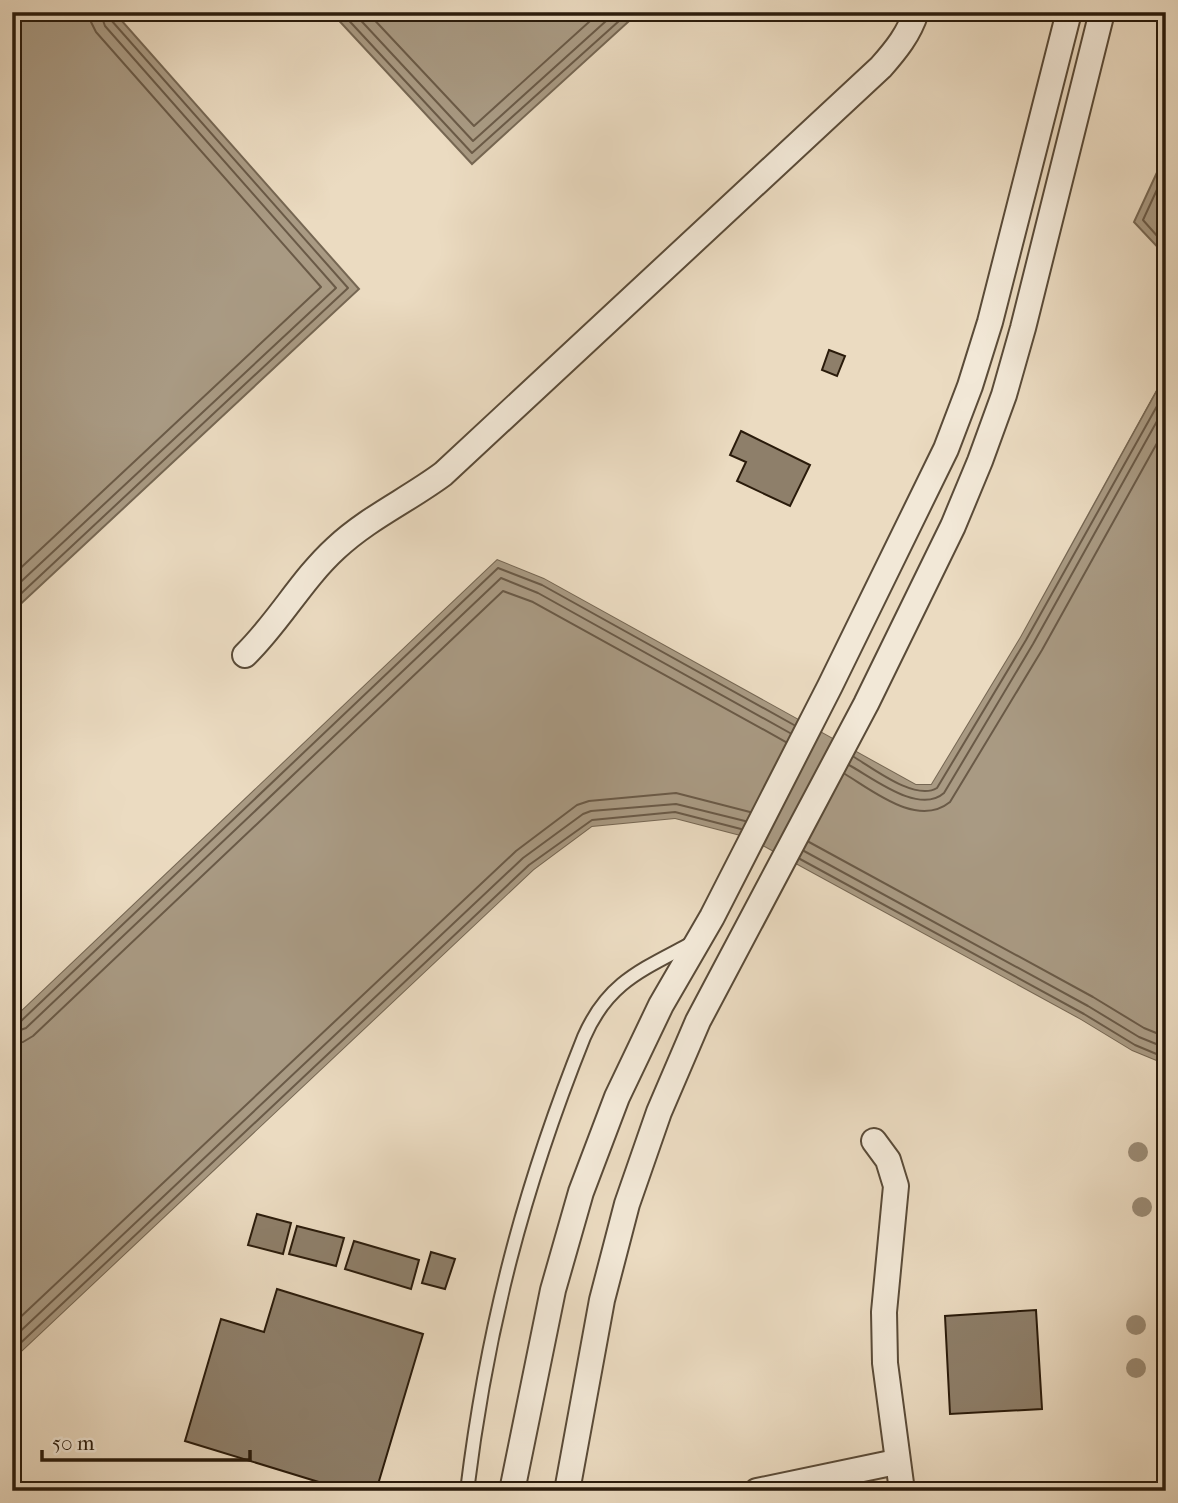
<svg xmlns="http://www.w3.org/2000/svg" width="1178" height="1503" font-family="'IM FELL French Canon',serif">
  <rect width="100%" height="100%" fill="#ebdbc1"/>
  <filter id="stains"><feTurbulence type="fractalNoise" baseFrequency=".00286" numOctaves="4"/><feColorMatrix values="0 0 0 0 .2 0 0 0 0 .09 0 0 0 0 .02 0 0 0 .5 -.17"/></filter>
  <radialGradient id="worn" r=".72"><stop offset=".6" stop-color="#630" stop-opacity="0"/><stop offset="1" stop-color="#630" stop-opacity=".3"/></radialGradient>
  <g fill="#a99a83" stroke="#766753" stroke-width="2">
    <polygon points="12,12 114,12 359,289 12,612"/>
    <polygon points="331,12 639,12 472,164"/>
    <polygon points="1166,153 1166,256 1134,222"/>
    <polygon points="1166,380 1166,1065 1132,1051 1081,1020 748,838 675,819 592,827 534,870 12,1361 12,1019 497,559 544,578 916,784 931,784 1020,637 1158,388"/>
  </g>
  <g fill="#ebdbc1">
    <polygon points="1166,377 1166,380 1157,388 1020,637 931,784 916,784 544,578 497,559 12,1019 12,1015 496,555 546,575 917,781 929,780 1017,635 1154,386"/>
    <polygon points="675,819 748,838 1081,1020 1132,1051 1166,1065 1166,1069 1130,1054 1079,1023 747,842 675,823 594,830 536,872 12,1364 12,1361 534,870 592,827"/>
  </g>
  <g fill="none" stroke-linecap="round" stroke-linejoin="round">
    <g stroke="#6a5a47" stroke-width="2">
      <polyline points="341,12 472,153 629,12"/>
      <polyline points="353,12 473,141 616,12"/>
      <polyline points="367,12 474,126 600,12"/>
      <polyline points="1166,170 1143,220 1166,246"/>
      <polyline points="12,576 321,287 96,32 91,22 90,12"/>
      <polyline points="12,590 336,288 105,26 100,12"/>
      <polyline points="12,602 348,288 111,20 109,12"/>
      <path d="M854,757C874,769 915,801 937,788L1026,640L1166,390"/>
      <path d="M849,765C873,778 919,815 944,793L1033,644L1166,405"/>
      <path d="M845,774C873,791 918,828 950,802L1042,650L1166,427"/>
      <polyline points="809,842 1093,997 1144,1028 1166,1037"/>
      <polyline points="804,851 1088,1006 1139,1037 1166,1048"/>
      <polyline points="800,859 1084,1014 1135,1045 1166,1058"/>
      <polyline points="12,1024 20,1022 498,568 542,585 794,725"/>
      <polyline points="12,1033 26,1028 501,578 538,593 790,733"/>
      <polyline points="12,1043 23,1042 33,1036 503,591 533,602 786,742"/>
      <polyline points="12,1325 516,851 577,805 589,801 676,793 750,812"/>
      <polyline points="12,1339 523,858 583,814 591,811 676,804 745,821"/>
      <polyline points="12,1351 529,865 592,820 675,812 741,829"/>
    </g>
  </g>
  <g fill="#8e7f6a" stroke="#2a1b0b" stroke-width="2">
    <polygon points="829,350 845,356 837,376 822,370"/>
    <polygon points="741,431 810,465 790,506 737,481 746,462 730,455"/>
    <polygon points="257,1214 291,1223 283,1254 248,1245"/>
    <polygon points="297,1226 344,1238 336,1266 289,1254"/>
    <polygon points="354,1241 419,1260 411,1289 345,1269"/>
    <polygon points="431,1252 455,1259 445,1289 422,1283"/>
    <polygon points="277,1289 423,1334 376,1491 348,1491 185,1441 221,1319 264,1332"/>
    <polygon points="1036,1310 1042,1409 950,1414 945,1316"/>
  </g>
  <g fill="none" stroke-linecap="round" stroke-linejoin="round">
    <g stroke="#5a4b38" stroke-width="16">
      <path id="service" d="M467,1491C487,1328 523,1189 584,1037C608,982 642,970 692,943"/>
    </g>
    <g stroke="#5a4b38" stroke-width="28">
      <g id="minor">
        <path d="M245,655C279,622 301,580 336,548C368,518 408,500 443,474L881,67C896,50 909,34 916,12"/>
        <polyline points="874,1141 888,1160 896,1186 884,1312 885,1363 902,1491"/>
        <polyline points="512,1491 553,1290 581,1192 617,1097 661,1005 712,917 830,686 946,449 970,386 990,322 1069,12"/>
        <polyline points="567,1491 602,1300 627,1204 659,1112 698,1021 866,704 953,526 980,461 1004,395 1023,328 1102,12"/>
        <polyline points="757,1491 896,1462"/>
      </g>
    </g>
    <use href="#service" stroke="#f2e8d7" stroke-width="12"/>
    <use href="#minor" stroke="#f2e8d7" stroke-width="24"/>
  </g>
  <g fill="#9b8c76">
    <circle cx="1138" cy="1152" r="10"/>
    <circle cx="1142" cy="1207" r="10"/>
    <circle cx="1136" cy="1325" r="10"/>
    <circle cx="1136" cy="1368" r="10"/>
  </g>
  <rect width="1178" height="1503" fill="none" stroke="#ebdbc1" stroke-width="42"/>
  <rect x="14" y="14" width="1150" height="1475" fill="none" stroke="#2a1b0b" stroke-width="3.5"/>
  <rect x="21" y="21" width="1136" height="1461" fill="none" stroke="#2a1b0b" stroke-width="2"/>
  <path d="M42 1450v10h208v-10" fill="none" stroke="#2a1b0b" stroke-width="3.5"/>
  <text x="52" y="1450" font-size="21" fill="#2a1b0b" stroke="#f2e8d7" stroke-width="5" paint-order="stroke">50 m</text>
  <rect width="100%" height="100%" filter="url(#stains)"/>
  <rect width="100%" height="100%" fill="url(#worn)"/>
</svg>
